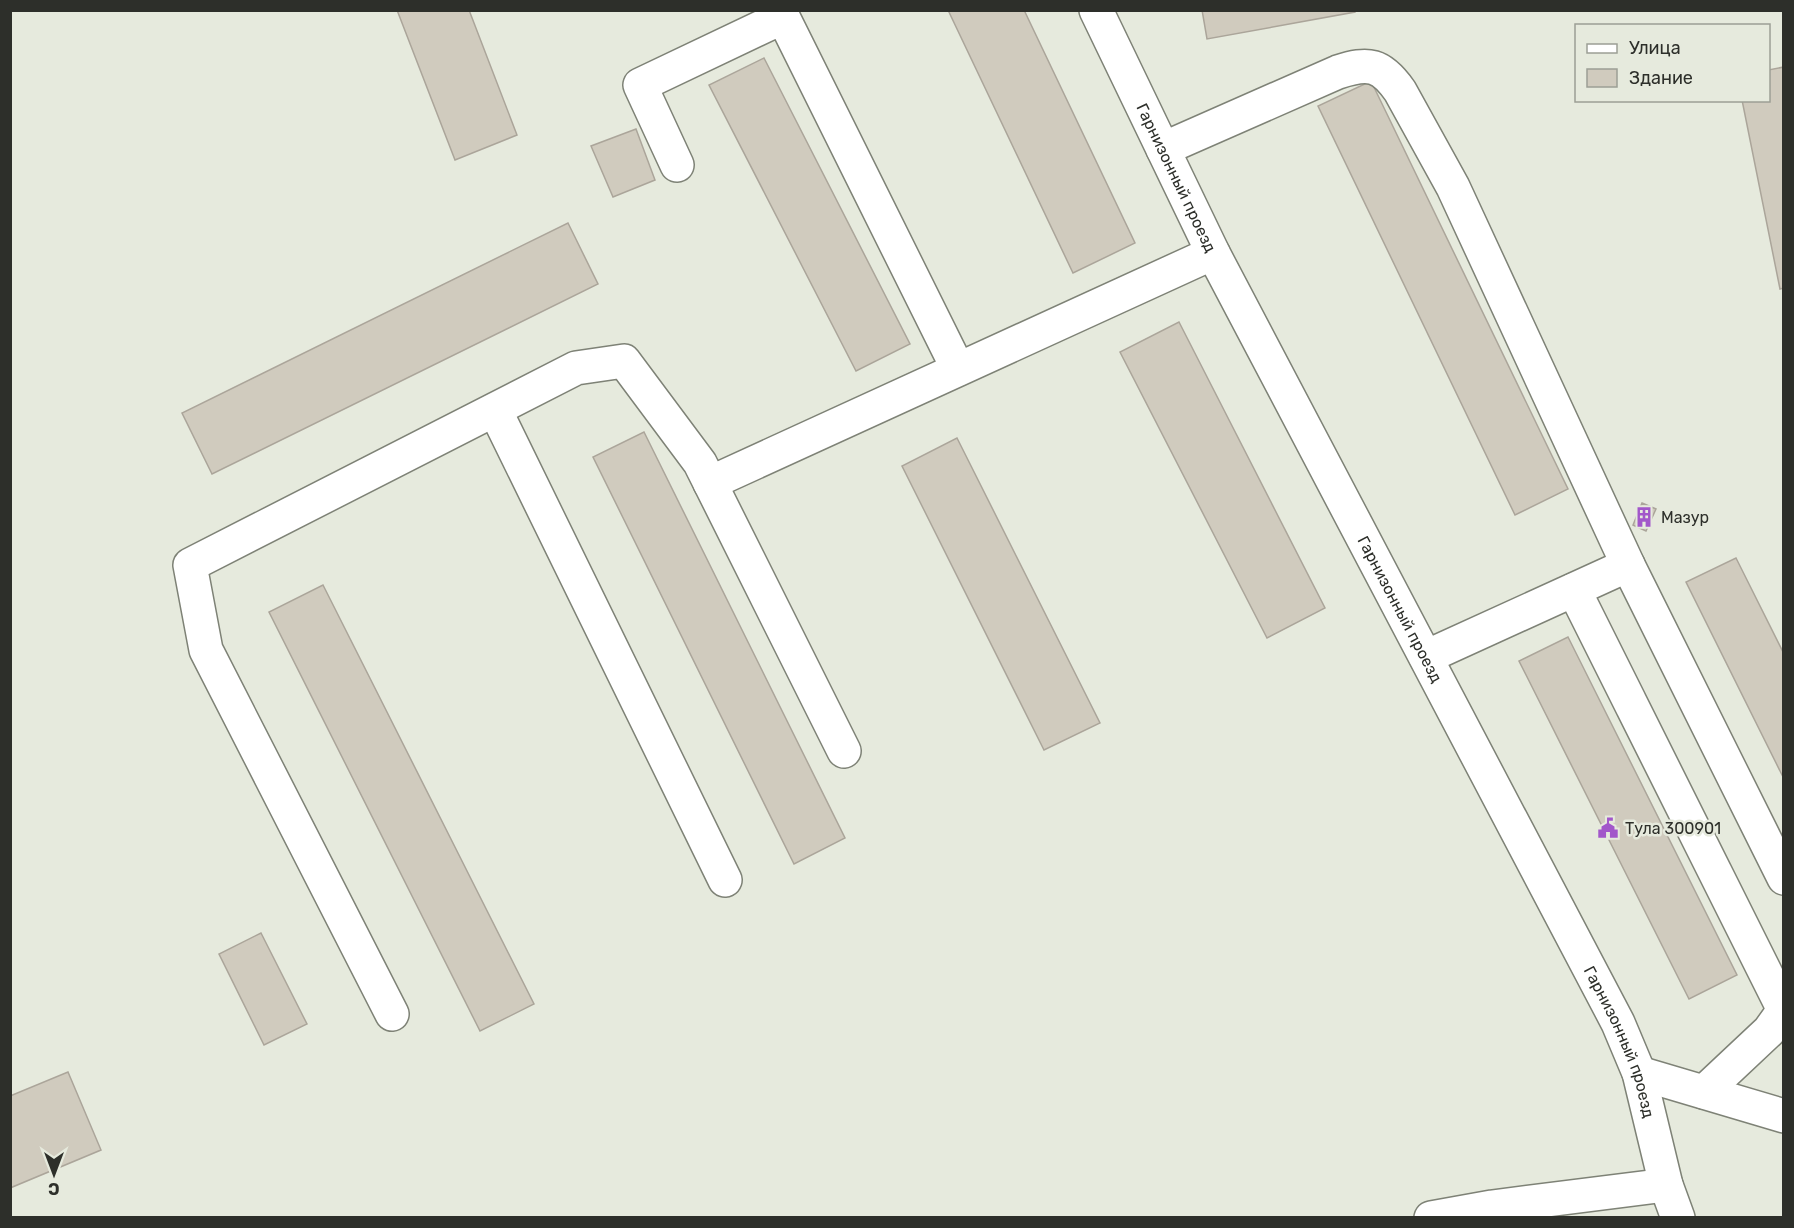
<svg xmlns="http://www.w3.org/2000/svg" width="1794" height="1228" font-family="Rubik,sans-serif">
  <rect width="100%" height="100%" fill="#e6eadd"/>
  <g fill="#d0cbbe" stroke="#aba59a" stroke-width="1.5">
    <polygon points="397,10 469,10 517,135 455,160"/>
    <polygon points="948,10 1024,10 1135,243 1073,273"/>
    <polygon points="1202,10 1355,10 1355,12 1207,39"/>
    <polygon points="764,58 910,344 856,371 709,85"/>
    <polygon points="1784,67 1784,288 1780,289 1742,100 1768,100 1768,70"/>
    <polygon points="1371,81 1568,489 1515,515 1318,106"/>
    <polygon points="636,129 655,180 613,197 591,146"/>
    <polygon points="568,223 598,284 212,474 182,413"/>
    <polygon points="1179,322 1325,608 1267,638 1120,352"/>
    <polygon points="644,432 845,838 794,864 593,457"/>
    <polygon points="957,438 1100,723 1044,750 902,466"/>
    <polygon points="1642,503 1656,509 1646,531 1633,525"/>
    <polygon points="1736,558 1784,654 1784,779 1686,582"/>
    <polygon points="323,585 534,1004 480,1031 269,612"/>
    <polygon points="1568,637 1737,975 1689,999 1519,661"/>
    <polygon points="261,933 307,1024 264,1045 219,954"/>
    <polygon points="68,1072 101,1150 10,1188 10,1096"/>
  </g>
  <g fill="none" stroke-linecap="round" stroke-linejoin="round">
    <g stroke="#7e8276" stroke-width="36">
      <g id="minor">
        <path id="s1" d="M1096,10L1213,253L1618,1023L1639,1073L1666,1185L1678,1218"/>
        <path d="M1163,149L1338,72C1369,62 1381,64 1400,91L1453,187L1628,565L1784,878"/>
        <polyline points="677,165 640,85 783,17 958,369"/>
        <polyline points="495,410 725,880"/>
        <polyline points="710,483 1213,253"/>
        <polyline points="1574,590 1784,1010"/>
        <polyline points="1426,657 1628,565"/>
        <polyline points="392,1014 206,650 190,565 576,368 624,361 700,463 844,751"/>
        <polyline points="1639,1073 1784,1116"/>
        <polyline points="1704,1092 1769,1031 1784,1010"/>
        <polyline points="1431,1218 1492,1207 1666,1185"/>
      </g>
    </g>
    <use href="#minor" stroke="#fff" stroke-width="33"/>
  </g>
  <defs>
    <g id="building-bare" transform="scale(1.62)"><path d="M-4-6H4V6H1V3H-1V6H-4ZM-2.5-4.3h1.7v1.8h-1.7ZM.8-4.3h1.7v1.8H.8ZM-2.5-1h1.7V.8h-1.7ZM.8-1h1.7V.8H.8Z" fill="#a257ca" stroke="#e6eadd" stroke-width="2.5" paint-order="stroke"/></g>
    <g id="civic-bare" transform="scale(1.62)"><path d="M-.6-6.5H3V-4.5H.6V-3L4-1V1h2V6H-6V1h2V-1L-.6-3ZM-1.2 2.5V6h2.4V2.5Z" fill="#a257ca" stroke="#e6eadd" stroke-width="2.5" paint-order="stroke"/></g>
  </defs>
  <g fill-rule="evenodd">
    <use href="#building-bare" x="1644" y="517"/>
    <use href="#civic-bare" x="1608" y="828"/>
  </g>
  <g text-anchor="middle" stroke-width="5" stroke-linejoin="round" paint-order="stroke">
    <g font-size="16" fill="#2d2f2a" stroke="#e6eadd">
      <text dy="6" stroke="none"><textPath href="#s1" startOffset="186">Гарнизонный проезд</textPath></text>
      <text dy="6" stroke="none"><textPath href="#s1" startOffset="672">Гарнизонный проезд</textPath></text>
      <text dy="6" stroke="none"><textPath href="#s1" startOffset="1158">Гарнизонный проезд</textPath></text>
    </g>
    <g font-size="16" fill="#2d2f2a" stroke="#e6eadd" text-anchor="start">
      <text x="1661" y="523">Мазур</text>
      <text x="1625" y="834">Тула 300901</text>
    </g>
  </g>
  <rect width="1794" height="1228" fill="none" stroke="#2d2f2a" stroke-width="24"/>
  <rect x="1575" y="24" width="195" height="78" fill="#e6eadd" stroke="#9c9f95" stroke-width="1.5"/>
  <rect x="1587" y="44" width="30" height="9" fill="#ffffff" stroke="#9c9f95" stroke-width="1.5"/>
  <text x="1629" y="54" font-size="18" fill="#2d2f2a">Улица</text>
  <rect x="1587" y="69" width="30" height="18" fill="#d0cbbe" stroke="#9c9f95" stroke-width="1.5"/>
  <text x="1629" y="84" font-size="18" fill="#2d2f2a">Здание</text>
  <g transform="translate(54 1174) rotate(180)" stroke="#e6eadd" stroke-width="4.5" paint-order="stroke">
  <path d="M0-4.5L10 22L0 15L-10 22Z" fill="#2d2f2a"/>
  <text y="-9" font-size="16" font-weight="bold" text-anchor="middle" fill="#2d2f2a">С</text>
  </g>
</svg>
